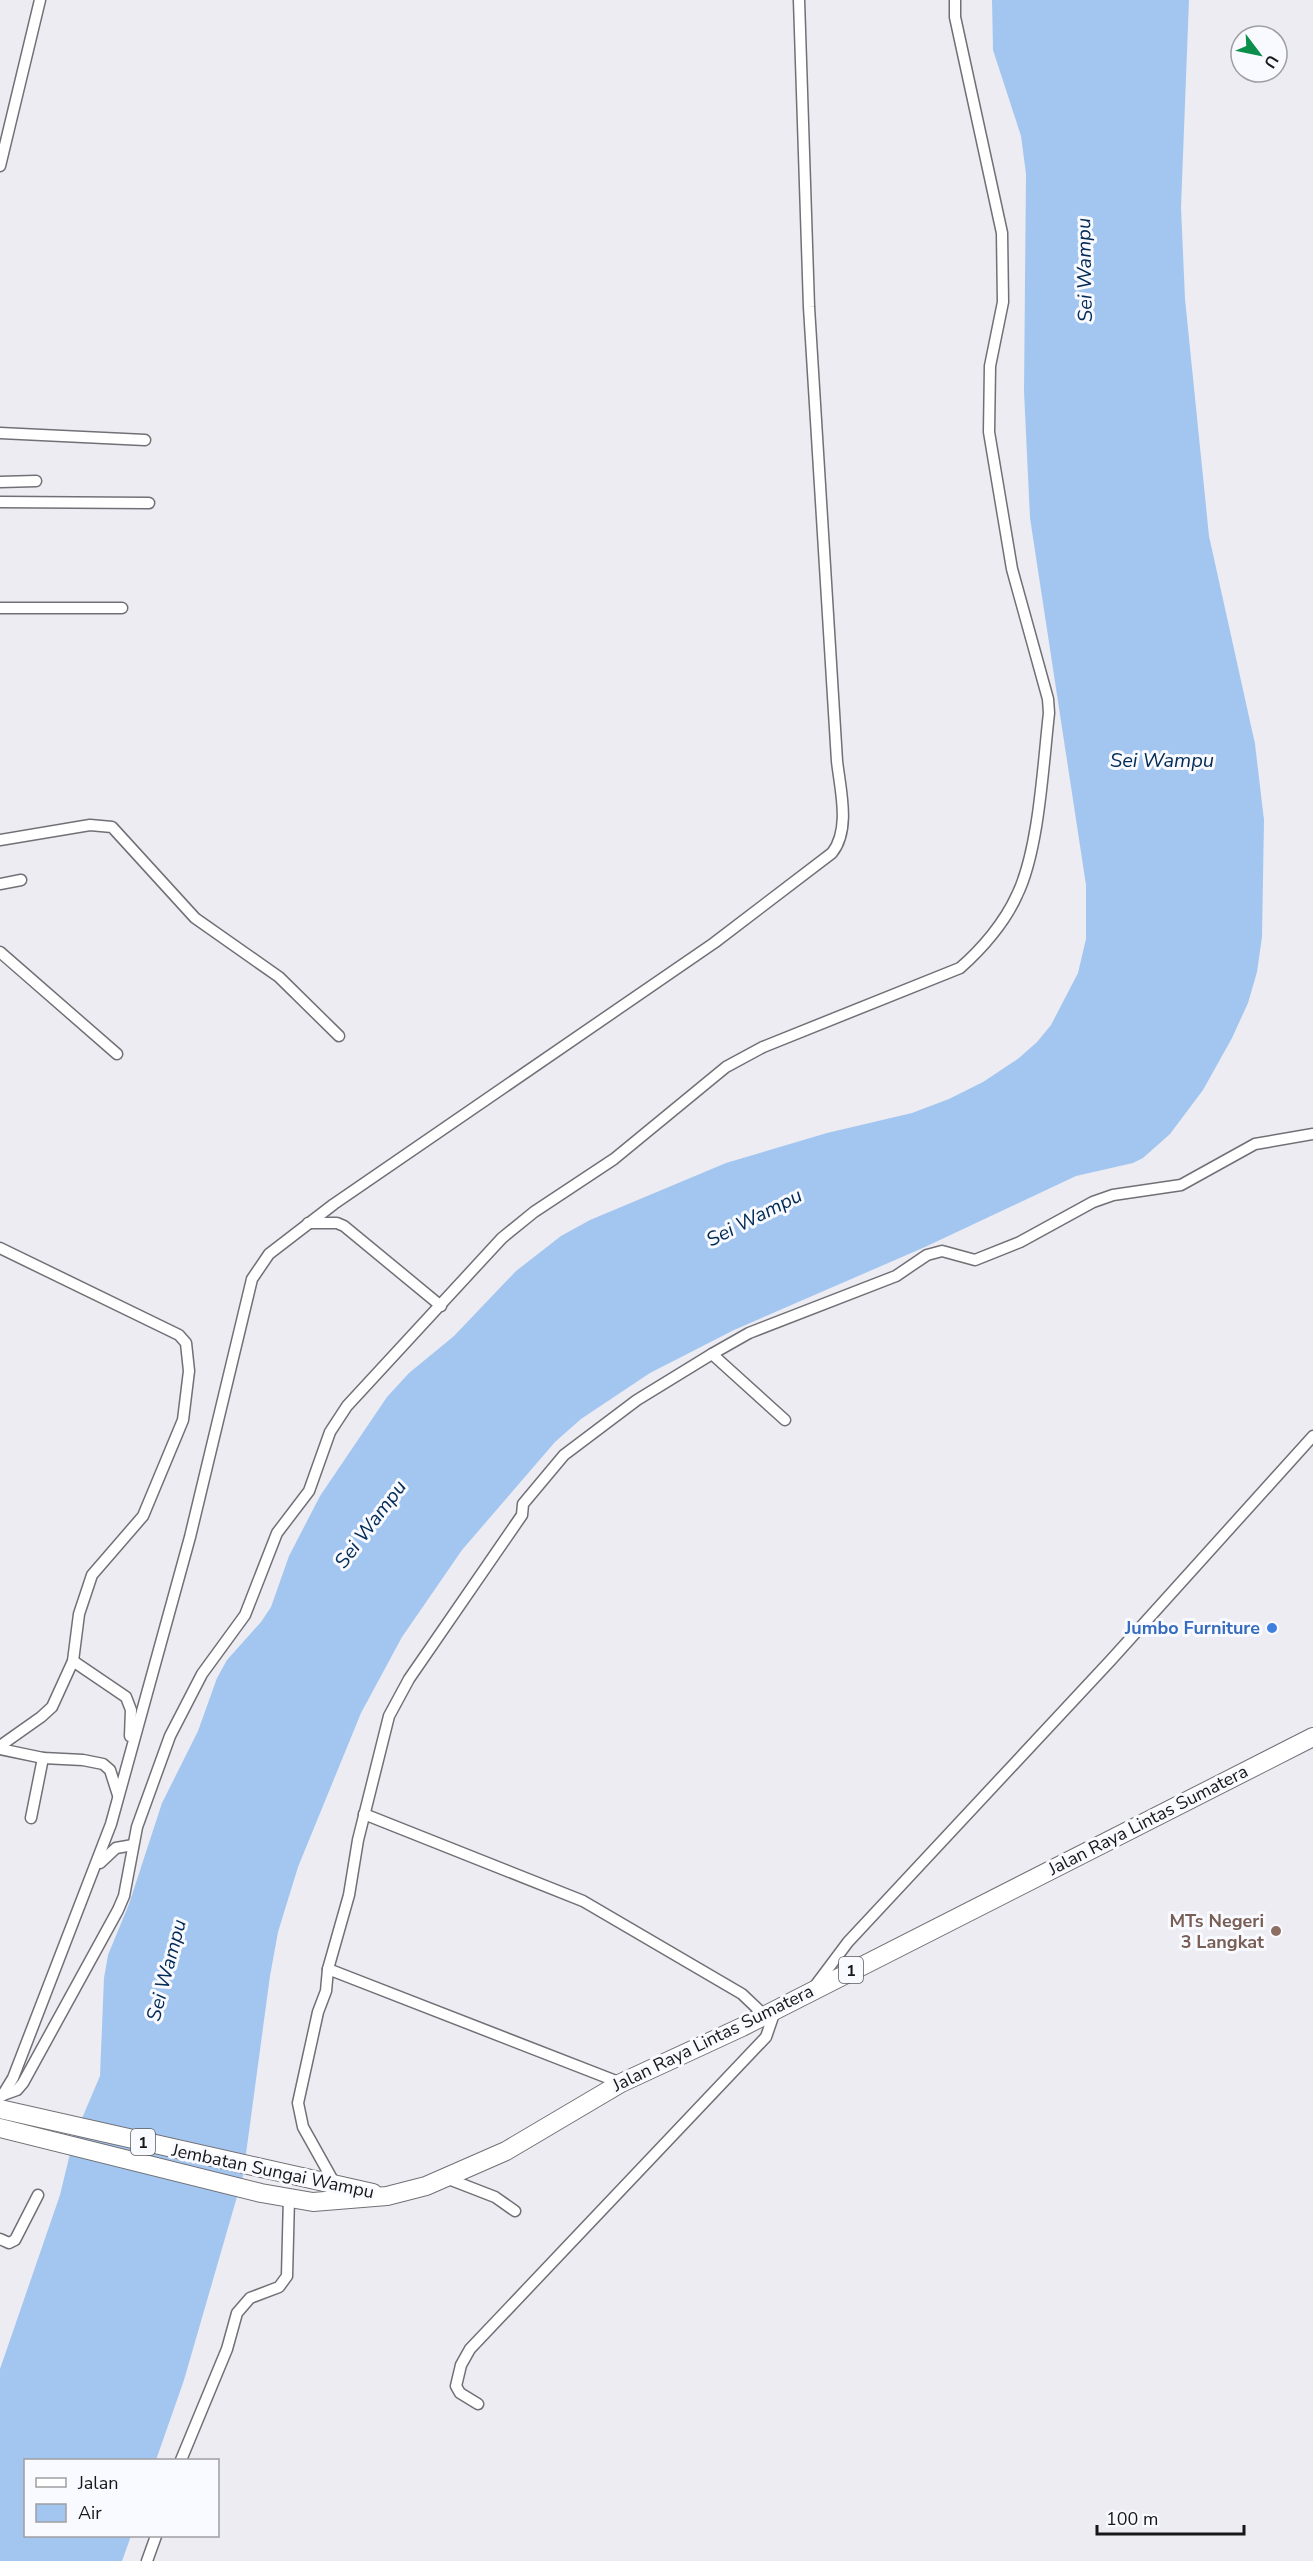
<svg xmlns="http://www.w3.org/2000/svg" width="1313" height="2561" font-family="'Nunito Sans',sans-serif">
  <rect width="100%" height="100%" fill="#ececf2"/>
  <polygon fill="#a3c6f0" points="992,0 1189,0 1181,207 1185,299 1209,536 1255,744 1264,820 1262,937 1257,972 1248,1003 1232,1038 1203,1090 1170,1134 1143,1158 1133,1163 1076,1176 925,1247 734,1330 650,1373 581,1419 555,1442 462,1550 402,1637 361,1713 298,1867 278,1932 270,1976 243,2176 184,2380 156,2460 26,2460 26,2536 131,2536 122,2561 0,2561 0,2369 60,2195 74,2137 100,2076 104,1978 108,1955 129,1904 162,1803 198,1731 217,1678 227,1660 261,1622 271,1607 289,1556 320,1496 387,1397 409,1373 454,1336 516,1271 561,1236 590,1220 726,1163 827,1133 912,1113 949,1099 983,1082 1019,1058 1037,1042 1051,1025 1078,973 1086,939 1086,885 1030,518 1024,391 1026,174 1021,136 993,50"/>
  <g fill="none" stroke-linecap="round" stroke-linejoin="round">
    <g stroke="#707076" stroke-width="13">
      <g id="street">
        <polyline points="0,166 40,0"/>
        <polyline points="0,433 145,440"/>
        <polyline points="0,482 36,481"/>
        <polyline points="0,502 149,503"/>
        <polyline points="0,608 122,608"/>
        <polyline points="0,840 90,825 112,827 195,918 279,977 339,1036"/>
        <polyline points="0,884 21,880"/>
        <polyline points="0,952 117,1054"/>
        <polyline points="308,1223 337,1223 344,1226 441,1306"/>
        <polyline points="0,1248 179,1335 186,1343 189,1371 183,1420 143,1516 92,1575 79,1614 73,1661 52,1707 41,1717 0,1746"/>
        <polyline points="712,1354 749,1333 896,1276 927,1255 942,1251 975,1260 1020,1242 1093,1202 1113,1195 1181,1185 1255,1144 1313,1134"/>
        <polyline points="73,1661 126,1697 131,1710 130,1736"/>
        <polyline points="0,1749 43,1758 83,1760 103,1764 110,1770 118,1795"/>
        <polyline points="364,1814 583,1901 742,1994 763,2014"/>
        <polyline points="31,1818 43,1758"/>
        <polyline points="100,1863 116,1848 133,1845"/>
        <polyline points="328,1969 621,2083"/>
        <polyline points="815,1986 848,1942 1111,1660 1313,1436"/>
        <path d="M3,2095L17,2090L23,2083L118,1910L124,1896L137,1827L170,1736L202,1674L245,1615L277,1533L309,1491L330,1432L347,1406L502,1238L534,1212L614,1159L726,1067L763,1047L960,968C982,949 1005,922 1017,895C1039,850 1043,765 1049,713L1048,699L1012,569L989,432L990,366L1003,302L1002,233L955,17V0"/>
        <path d="M2,2096L13,2078L111,1824L190,1537L252,1279L269,1254L334,1204L714,943L832,853C851,829 840,789 837,761L809,307L799,0"/>
        <polyline points="446,2178 495,2197 515,2211"/>
        <polyline points="336,2186 303,2127 298,2103 318,2012 326,1991 328,1969 349,1895 358,1840 389,1716 409,1679 522,1515 523,1504 564,1455 637,1400 712,1354 785,1420"/>
        <polyline points="0,2239 9,2243 15,2240 38,2195"/>
        <polyline points="478,2404 460,2393 456,2386 461,2365 470,2349 766,2037 776,2008"/>
        <polyline points="181,2460 227,2349 237,2313 250,2298 279,2287 287,2276 289,2197"/>
        <polyline points="147,2561 156,2536"/>
      </g>
    </g>
    <g stroke="#707076" stroke-width="20">
      <g id="highway">
        <polyline points="0,2109 373,2193"/>
        <polyline points="0,2128 261,2193 313,2202 387,2196 426,2186 506,2151 621,2083 742,2027 1313,1737"/>
      </g>
    </g>
    <use href="#street" stroke="#fff" stroke-width="10"/>
    <use href="#highway" stroke="#fff" stroke-width="18"/>
  </g>
  <circle fill="#3f7fe0" stroke="#f9faff" stroke-width="2" cx="1272" cy="1628" r="6"/>
  <circle fill="#8d6e63" stroke="#f9faff" stroke-width="2" cx="1276" cy="1931" r="6"/>
  <g text-anchor="middle" stroke-width="6" stroke-linejoin="round" paint-order="stroke">
    <g fill="#f9faff" stroke="#5b5b5e" stroke-width="1.5">
      <rect x="839" y="1957" width="24" height="26" rx="4.5"/>
      <rect x="131" y="2129" width="24" height="26" rx="4.5"/>
    </g>
    <g font-size="16" font-weight="bold" fill="#171719">
      <text x="851" y="1976">1</text>
      <text x="143" y="2148">1</text>
    </g>
    <g font-size="18" font-weight="bold" fill="#366cbe" stroke="#f9faff" text-anchor="end">
      <text x="1260" y="1634">Jumbo Furniture</text>
    </g>
    <g font-size="18" fill="#171719" stroke="#f9faff">
      <text transform="translate(1148 1820) rotate(-27)" y="6">Jalan Raya Lintas Sumatera</text>
      <text transform="translate(713 2038) rotate(-26)" y="6">Jalan Raya Lintas Sumatera</text>
      <text transform="translate(273 2171) rotate(12)" y="6">Jembatan Sungai Wampu</text>
    </g>
    <g font-size="18" font-weight="bold" fill="#785e54" stroke="#f9faff" text-anchor="end">
      <text x="1264" y="1927">MTs Negeri<tspan x="1264" dy="21">3 Langkat</tspan></text>
    </g>
    <g font-size="20" font-style="italic" fill="#022b56" stroke="#f9faff">
      <text transform="translate(1084 270) rotate(-91)" y="7">Sei Wampu</text>
      <text x="1162" y="767">Sei Wampu</text>
      <text transform="translate(754 1217) rotate(-27)" y="7">Sei Wampu</text>
      <text transform="translate(370 1524) rotate(-53)" y="7">Sei Wampu</text>
      <text transform="translate(166 1970) rotate(-75)" y="7">Sei Wampu</text>
    </g>
  </g>
  <rect x="24" y="2459" width="195" height="78" fill="#f9faff" stroke="#9f9fa3" stroke-width="1.5"/>
  <rect x="36" y="2478" width="30" height="9" fill="#ffffff" stroke="#9f9fa3" stroke-width="1.5"/>
  <text x="78" y="2489" font-size="18" fill="#171719">Jalan</text>
  <rect x="36" y="2504" width="30" height="18" fill="#a3c6f0" stroke="#9f9fa3" stroke-width="1.5"/>
  <text x="78" y="2519" font-size="18" fill="#171719">Air</text>
  <g transform="translate(1259 54) rotate(122)"><circle r="28" fill="#f9faff" stroke="#9f9fa3" stroke-width="1.5"/>
  <path d="M0-4.5L10 22L0 15L-10 22Z" fill="#0a8e4b"/>
  <text y="-9" font-size="16" font-weight="bold" text-anchor="middle" fill="#171719">U</text>
  </g>
  <path d="M1097 2525v9h147v-9" fill="none" stroke="#171719" stroke-width="3"/>
  <text x="1106" y="2525" font-size="18" fill="#171719" stroke="#f9faff" stroke-width="4.5" paint-order="stroke">100 m</text>
</svg>
